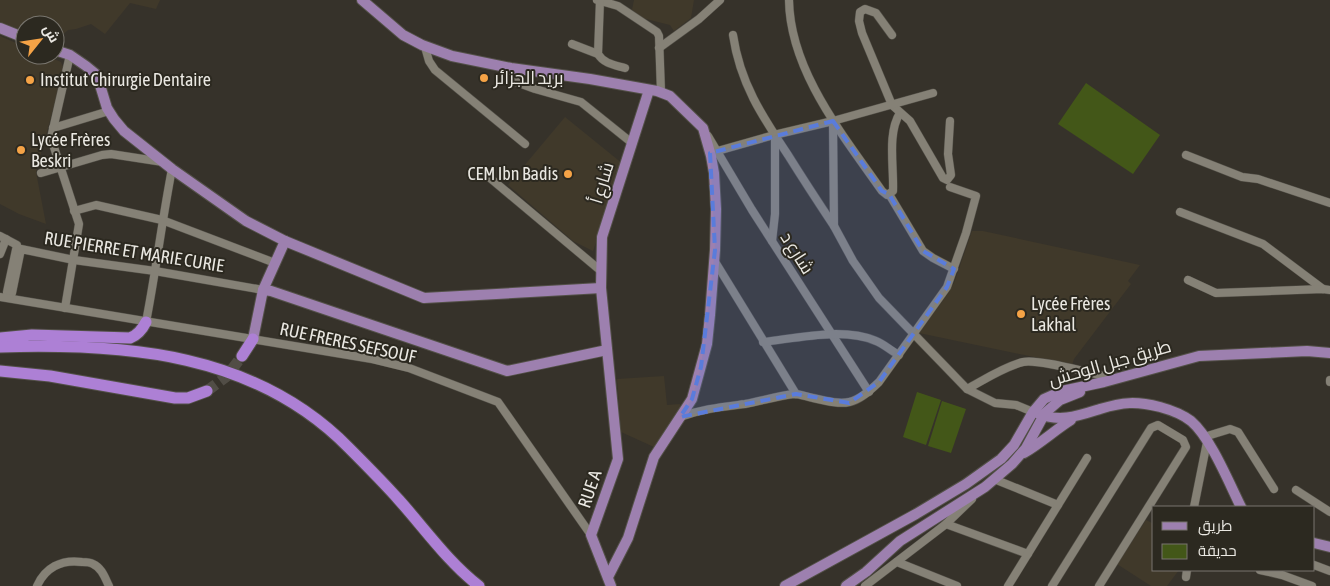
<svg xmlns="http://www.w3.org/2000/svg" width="1330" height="586" font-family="'Asap Condensed',Cairo,sans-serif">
  <rect width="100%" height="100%" fill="#36322a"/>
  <g fill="#40392a">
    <polygon points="0,0 160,0 156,9 130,3 105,34 91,24 76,29 68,30 55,42 55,25 25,25 25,33 0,22"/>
    <polygon points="634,0 694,0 691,18 674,31 670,25 642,18 632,10"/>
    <polygon points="0,36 25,47 25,55 45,55 61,62 64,69 36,172 46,224 19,214 0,204"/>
    <polygon points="565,117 623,164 593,251 573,241 508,185"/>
    <polygon points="972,231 983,231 1140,265 1128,281 1131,284 1074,359 1072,365 919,333 947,295 954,283"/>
    <polygon points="664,376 667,405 680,404 680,408 654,447 621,432 617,379"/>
    <polygon points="1146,520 1154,524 1154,570 1179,570 1167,586 1151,586 1117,564"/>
  </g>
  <g fill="#435718">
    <polygon points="1086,83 1160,135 1133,174 1058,124"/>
    <polygon points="917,392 941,400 926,445 903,437"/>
    <polygon points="942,401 966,409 951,453 928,446"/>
  </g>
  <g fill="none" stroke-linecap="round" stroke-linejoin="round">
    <polyline stroke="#514d46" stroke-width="11" stroke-dasharray="11 5.5" stroke-linecap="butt" points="207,391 227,376 242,356"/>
    <g stroke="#535048" stroke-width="9">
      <g id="minor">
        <polyline points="597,0 618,6 657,32 659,36 661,92"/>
        <path d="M600,0L598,54C604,64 615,65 625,68"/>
        <path d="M789,0C790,71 843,135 882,191L887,195L893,191C894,167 887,133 900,113"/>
        <path d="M733,35C740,83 762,116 788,155C803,179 818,202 834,226"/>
        <polyline points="892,35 876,13 865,9 860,12 859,21 862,33 892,105 910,121 943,178 947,180 951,175 948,154 950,121"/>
        <polyline points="572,44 598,54"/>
        <polyline points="425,47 429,61 435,70 525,144"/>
        <polyline points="659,48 699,19 720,0"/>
        <polyline points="511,68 516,82 535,89 581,102 632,143"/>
        <polyline points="833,121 834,226 853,261 879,298 967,389 995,403 1016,405 1033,412"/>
        <polyline points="53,128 109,111"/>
        <polyline points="708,136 752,210 869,392"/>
        <polyline points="714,152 774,135 833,121 933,93"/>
        <polyline points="1186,155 1242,177 1258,179 1330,203"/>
        <polyline points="41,173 102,155 111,154 163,162"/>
        <polyline points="490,178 601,271"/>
        <polyline points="889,194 923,251 933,258 954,269"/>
        <polyline points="74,211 96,205 162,220 275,263"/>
        <polyline points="1180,212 1263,244 1323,289"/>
        <polyline points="0,236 17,245 7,292 12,293 21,249 74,260 155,271 263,290"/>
        <polyline points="772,241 775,214 775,136"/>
        <polyline points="0,254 6,239"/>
        <polyline points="714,260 796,394"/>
        <polyline points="1188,280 1216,293 1323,289 1330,290"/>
        <polyline points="0,297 372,359 409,368 498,402 591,535"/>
        <polyline points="65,308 79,224 51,138 70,55"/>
        <path d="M146,322C156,271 162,220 172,169"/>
        <path d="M763,342C798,338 843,327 876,341C884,344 891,351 899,355"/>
        <polyline points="1330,380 1330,382"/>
        <path d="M967,389C984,380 1003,367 1023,362C1038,358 1096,375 1115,378"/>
        <path d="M680,417C702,409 722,407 745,404C761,401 778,396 794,394C800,394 807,397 813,398C847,406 854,406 879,382L947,287L966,233L976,196L950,187"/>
        <polyline points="1204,437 1230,429 1238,432 1274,489"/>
        <polyline points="994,479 1058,505"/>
        <polyline points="1296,490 1330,512"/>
        <polyline points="1194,507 1207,442"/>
        <polyline points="946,524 1028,554"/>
        <polyline points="897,562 957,586"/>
        <polyline points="1314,565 1330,571"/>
        <polyline points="1260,570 1282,575 1312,586"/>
        <polyline points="1186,577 1187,570"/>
        <path d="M37,586C45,568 61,559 82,562C85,562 90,562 93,564C102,568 105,578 109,586"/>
        <polyline points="865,586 946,524 972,499"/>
        <polyline points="1008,586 1087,458"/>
        <polyline points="1052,586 1151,428 1158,425 1183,440 1186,447 1099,586"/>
      </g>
    </g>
    <g stroke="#535048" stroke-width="12">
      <g id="major">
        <polyline points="362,0 403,35 422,45 452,56 511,68 590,79 657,91 670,96 703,128 711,156 714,173 716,209 715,250 710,315 707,344 692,399 654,457 628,538 608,577"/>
        <polyline points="0,28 25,38"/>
        <polyline points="55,50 70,55 86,66 97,75 107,108 114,119 124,131 172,169 246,221 285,241 424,298 601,288"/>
        <polyline points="263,290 271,291 507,371 607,350"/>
        <polyline points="253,339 263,290 285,241"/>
        <path d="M1037,413C1059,423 1078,416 1100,409C1123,402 1136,401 1160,407C1171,410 1182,414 1191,421C1211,438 1229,483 1241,507"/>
        <path d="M1024,453C1041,443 1055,430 1071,420"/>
        <polyline points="1314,543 1330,547"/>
        <polyline points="611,586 591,535 618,459 601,288 602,237 649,90"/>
        <polyline points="785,586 916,514 966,484 1001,459 1014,445 1033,412 1044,399 1062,391 1104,382 1199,356 1307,351 1330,353"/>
        <polyline points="846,586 866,572 900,541 985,487 1012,464 1026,448 1045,413 1060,400 1080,392"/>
      </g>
    </g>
    <g stroke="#535048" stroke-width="13">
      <g id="highway">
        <path d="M0,338L32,335L130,338C138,335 142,330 146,322"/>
        <path d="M0,347C126,343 256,353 349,448C366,465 383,482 399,500C425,529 448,562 479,586"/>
        <polyline points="242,356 253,339"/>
        <polyline points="0,371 50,376 175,398 188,398 207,391"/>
      </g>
    </g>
    <use href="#minor" stroke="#858176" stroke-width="8"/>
    <use href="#major" stroke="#9d80af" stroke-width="10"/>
    <use href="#highway" stroke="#ad80d5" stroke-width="11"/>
  </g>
  <path fill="#5a7cdb" fill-opacity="0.2" stroke="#5a7cdb" stroke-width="4" stroke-dasharray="10 6" stroke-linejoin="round" d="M833,121L882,191L889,194L923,251L954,269L947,287L879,382L849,403L796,394L680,417L692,399L701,367L715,250L710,153Z"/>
  <g fill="#f5a346" stroke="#2c2920" stroke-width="2">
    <circle cx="484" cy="78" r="5"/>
    <circle cx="30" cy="80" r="5"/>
    <circle cx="21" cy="150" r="5"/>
    <circle cx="568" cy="174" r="5"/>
    <circle cx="1021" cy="314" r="5"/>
  </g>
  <g text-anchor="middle" stroke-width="4" stroke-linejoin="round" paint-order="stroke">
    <g font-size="18" fill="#eae8e2" stroke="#2c2920" text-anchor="start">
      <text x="494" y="84">بريد الجزائر</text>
      <text x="40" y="86">Institut Chirurgie Dentaire</text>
      <text x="31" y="146">Lycée Frères<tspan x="31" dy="21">Beskri</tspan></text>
      <text x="558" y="180" text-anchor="end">CEM Ibn Badis</text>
      <text x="1031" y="310">Lycée Frères<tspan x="1031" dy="21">Lakhal</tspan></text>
    </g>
    <g font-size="18" fill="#eae8e2" stroke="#2c2920">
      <text transform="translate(602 183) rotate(-73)" y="6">شارع أ</text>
      <text transform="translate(134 252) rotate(9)" y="6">RUE PIERRE ET MARIE CURIE</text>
      <text transform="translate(797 253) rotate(58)" y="6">شارع د</text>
      <text transform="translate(348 343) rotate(12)" y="6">RUE FRERES SEFSOUF</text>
      <text transform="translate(1110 363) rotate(-16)" y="6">طريق جبل الوحش</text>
      <text transform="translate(590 489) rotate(-71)" y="6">RUE A</text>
    </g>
  </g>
  <rect x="1152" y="506" width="162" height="65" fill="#2c2920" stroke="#78756e"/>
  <rect x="1162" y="522" width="25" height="8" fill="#9d80af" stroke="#78756e"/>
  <text x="1198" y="531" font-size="15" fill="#eae8e2">طريق</text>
  <rect x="1162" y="544" width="25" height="15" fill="#435718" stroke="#78756e"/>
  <text x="1198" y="556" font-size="15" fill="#eae8e2">حديقة</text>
  <g transform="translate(40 40) rotate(60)"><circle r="24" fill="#2c2920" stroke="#78756e"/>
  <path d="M0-4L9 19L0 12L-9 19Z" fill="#f5a346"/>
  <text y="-8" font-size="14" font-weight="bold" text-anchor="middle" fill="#eae8e2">ش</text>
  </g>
</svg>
